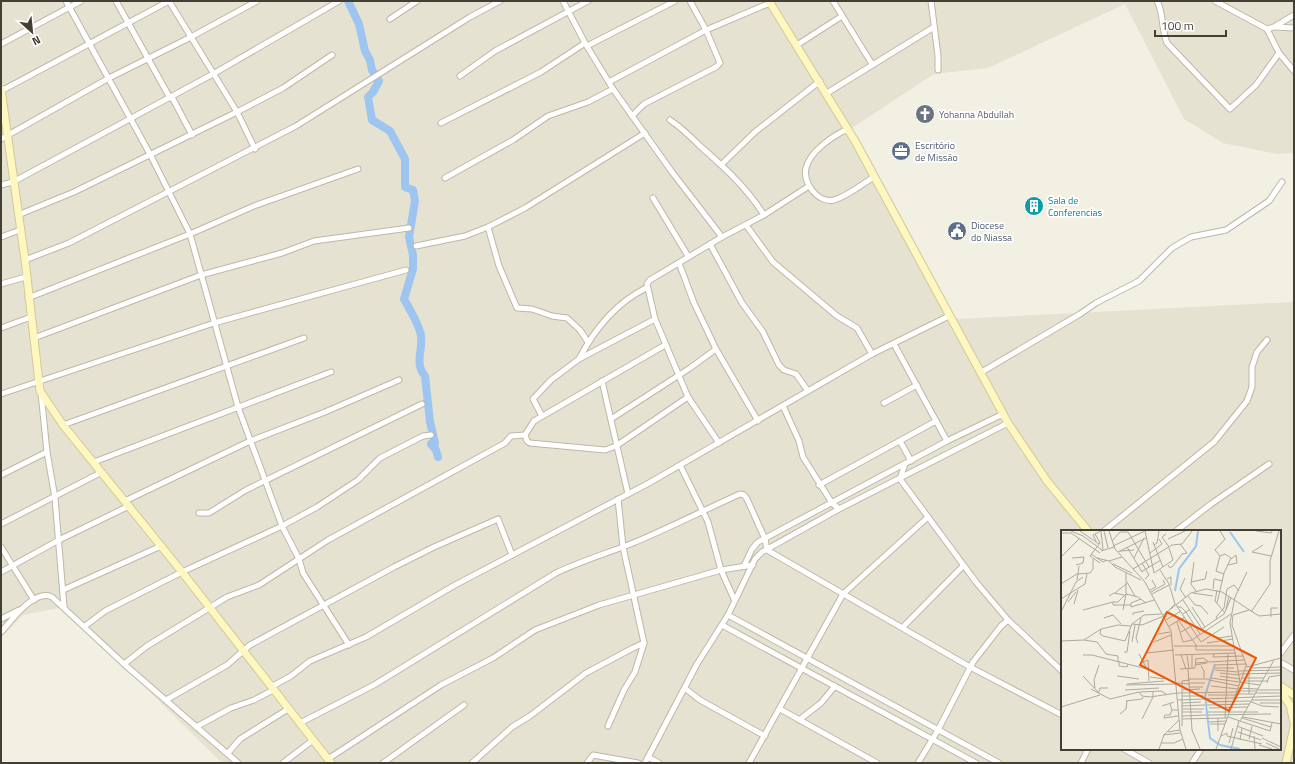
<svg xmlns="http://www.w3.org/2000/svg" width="1295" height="764" font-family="'Titillium Web',sans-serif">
  <rect width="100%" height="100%" fill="#f2efe3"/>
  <path fill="#e6e2d1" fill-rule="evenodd" d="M1,1H1294V153L1277,154L1223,143L1184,119L1125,4L988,68L934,74L846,132L949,316L958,319L1294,302V757L1291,763H222L64,607L23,615L1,638ZM1062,531H1280V749H1062Z"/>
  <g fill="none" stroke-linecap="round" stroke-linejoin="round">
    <path stroke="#9ec5f0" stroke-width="8" d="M348,1L359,24L365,51L370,60L372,70L379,81L373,92L368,97L372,120L390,131L405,159V187L413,190L415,201L409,237L413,255V269L404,299C409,308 420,326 421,336C423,351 414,363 425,376L430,422L435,443L431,444L436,450L438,457"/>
    <g stroke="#bdb8a6" stroke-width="7">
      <g id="street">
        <polyline points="66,1 151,156 190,234 238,407 282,526 299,559 303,573 349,645"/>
        <polyline points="116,1 170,98"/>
        <polyline points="169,1 237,112 255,149"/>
        <polyline points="563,1 585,43 613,89 672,172 722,237"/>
        <polyline points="833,1 872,64"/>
        <polyline points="931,1 938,56 938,70"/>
        <path d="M1157,1C1164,13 1161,29 1167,43L1230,109L1256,85L1279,53"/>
        <polyline points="1215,1 1267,29 1279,53 1294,71"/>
        <polyline points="390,19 417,1"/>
        <polyline points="1275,27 1294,28"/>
        <polyline points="1267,29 1274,27 1294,15"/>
        <polyline points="1,44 81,1"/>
        <polyline points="797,45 842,16"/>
        <polyline points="587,46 675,1"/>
        <polyline points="460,76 495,51 588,1"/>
        <polyline points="609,82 706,30 770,3"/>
        <polyline points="1,91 169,1"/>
        <polyline points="827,93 934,27"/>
        <polyline points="172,97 192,135"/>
        <polyline points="632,116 644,104 716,67 720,63 706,30 690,1"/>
        <path d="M670,120C682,128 690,136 700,146C724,167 747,188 764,215"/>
        <polyline points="441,123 541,72 585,43"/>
        <path d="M848,129C834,135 810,151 806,168C802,182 818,204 834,200C848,196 862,184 874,177"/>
        <polyline points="1,139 109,78 191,37 257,1"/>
        <polyline points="722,164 755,132 820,81"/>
        <polyline points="445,178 513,140 548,116 588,102 613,89"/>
        <polyline points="1,185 13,182 213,74 339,1"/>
        <polyline points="653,198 688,256"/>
        <polyline points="18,215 74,192 237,112 283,88 332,55"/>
        <polyline points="746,225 773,262 837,316 857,328 872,354"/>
        <polyline points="488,227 499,266 517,308 532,309 552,316 567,318 580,330 588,342"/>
        <polyline points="1,237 20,230"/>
        <polyline points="710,244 742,303 763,332 779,365 784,370 796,374 808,391"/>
        <polyline points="416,246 465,236 488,227 525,208 645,133"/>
        <polyline points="25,260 69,243 296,126 470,17 500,1"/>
        <polyline points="679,263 694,303 716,349 758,421"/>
        <polyline points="1,284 26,277"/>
        <polyline points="28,298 190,234 254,206 358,169"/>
        <polyline points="1,328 31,317"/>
        <polyline points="34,338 201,275 282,253 314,241 409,228"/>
        <polyline points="894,344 947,441"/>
        <path d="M579,359C594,330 616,303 646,288"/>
        <polyline points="980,373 1080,314 1096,303 1139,281 1172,248 1191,237 1226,230 1269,201 1282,182"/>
        <polyline points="602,381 628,494"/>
        <polyline points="41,393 47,452 55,498 64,607"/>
        <polyline points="1,394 214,323 406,270"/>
        <polyline points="884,403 917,385"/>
        <polyline points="783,406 799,441 803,457 832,503 839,509"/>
        <polyline points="542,416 533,399 551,380 579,359 655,319"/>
        <polyline points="611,419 690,368 716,349"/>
        <polyline points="63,425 304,338"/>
        <polyline points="525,435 534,421 665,345"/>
        <polyline points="900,441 911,461"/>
        <polyline points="719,443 688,397 655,319 647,284 650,280 722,237 764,215 809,186"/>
        <polyline points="94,462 331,372"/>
        <polyline points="905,464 900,479 976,582 1008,620 1062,671"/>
        <polyline points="680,465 708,522 721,570 734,599"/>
        <polyline points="1,475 47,452"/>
        <polyline points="819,485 936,421"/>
        <polyline points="125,501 250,441 325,412 399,380"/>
        <polyline points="199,513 209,513 246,490 422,404"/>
        <polyline points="1,524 102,472"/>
        <polyline points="1104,531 1214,442 1247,401 1252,387 1252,367 1257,352 1267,340"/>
        <polyline points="1176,531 1211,504 1269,464"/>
        <polyline points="1,547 34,600"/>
        <polyline points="744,566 752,549 758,542 947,441 1003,414"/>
        <polyline points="1,572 59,540 129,506"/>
        <polyline points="63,590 161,546"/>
        <polyline points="728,615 999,763"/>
        <polyline points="1,619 19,610"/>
        <polyline points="722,625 976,763"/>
        <polyline points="85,626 105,611 182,572 282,526 317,507 358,480 380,458 423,436 431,435"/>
        <polyline points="903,627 963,566"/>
        <path d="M1,632C12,620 35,588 52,597L124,664L238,763"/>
        <polyline points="1280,654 1294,635"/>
        <polyline points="1280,662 1294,670"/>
        <polyline points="124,664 147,646 227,597 259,585 328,540 505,443 511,436 525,435 527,441 530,443 605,450 616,446 688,397"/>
        <polyline points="271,687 291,676 310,661 366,637 455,585 649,483 872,354 949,316"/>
        <polyline points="686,689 700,700 765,736"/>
        <polyline points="166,700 227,665 250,645 394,567 434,547 498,519 512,555"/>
        <polyline points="780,709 877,763"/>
        <polyline points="799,720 821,703 835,686"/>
        <path d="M300,723L374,685L556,573C581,561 608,553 633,543C669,528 704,510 740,494L744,495L747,499L765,539L767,550L970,667L1062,715"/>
        <polyline points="608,726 624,690 635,672 644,643 623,547 618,499"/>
        <polyline points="196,727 231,708 254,700 273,690"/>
        <polyline points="1124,749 1149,763"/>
        <polyline points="228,753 240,739 288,709"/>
        <polyline points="648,757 659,763"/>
        <polyline points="328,759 441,685 493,658 535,630 599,605 721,570 753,565"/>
        <polyline points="283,763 313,740"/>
        <polyline points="383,763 464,705"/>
        <polyline points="472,763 512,727 530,716 586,673 633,648 644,643"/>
        <polyline points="587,763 593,755 638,763"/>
        <polyline points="645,763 697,664 728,615 755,559 762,552 839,509 1008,423"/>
        <polyline points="749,763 843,594 928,517"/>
        <polyline points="918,763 938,730 973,662 1001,626 1008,620"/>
        <polyline points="1081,763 1088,749"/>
        <polyline points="1192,763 1201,749"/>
      </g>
    </g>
    <g stroke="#d2c993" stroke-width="9">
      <g id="secondary">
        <polyline points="769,1 855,141 1008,423 1047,481 1088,531"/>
        <polyline points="1,89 25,260 40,391 63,425 182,572 331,763"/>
        <polyline points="1280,686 1294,695"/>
        <polyline points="1280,690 1290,705 1294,723"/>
        <polyline points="1286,763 1294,727"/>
      </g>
    </g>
    <use href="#street" stroke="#fff" stroke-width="5"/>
    <use href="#secondary" stroke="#fef7c1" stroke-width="7"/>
  </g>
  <defs>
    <g id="church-disc" transform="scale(1)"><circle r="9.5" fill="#6b7280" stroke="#fff"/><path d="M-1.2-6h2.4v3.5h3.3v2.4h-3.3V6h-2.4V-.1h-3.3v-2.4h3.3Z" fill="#fff"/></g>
    <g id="office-disc" transform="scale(1)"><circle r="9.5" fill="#5c6f8a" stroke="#fff"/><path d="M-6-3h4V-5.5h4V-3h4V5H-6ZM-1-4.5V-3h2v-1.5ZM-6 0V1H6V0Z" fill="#fff"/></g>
    <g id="building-disc" transform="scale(1)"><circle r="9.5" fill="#0f9aa8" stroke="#fff"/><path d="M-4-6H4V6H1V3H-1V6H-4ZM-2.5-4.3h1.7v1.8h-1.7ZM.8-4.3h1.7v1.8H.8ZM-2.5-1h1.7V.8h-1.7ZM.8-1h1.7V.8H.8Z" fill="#fff"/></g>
    <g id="civic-disc" transform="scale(1)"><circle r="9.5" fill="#5c6f8a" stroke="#fff"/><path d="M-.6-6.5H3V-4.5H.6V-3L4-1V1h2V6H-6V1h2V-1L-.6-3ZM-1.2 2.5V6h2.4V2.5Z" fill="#fff"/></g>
  </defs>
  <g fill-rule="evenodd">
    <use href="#church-disc" x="925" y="114"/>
    <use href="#office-disc" x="901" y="151"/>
    <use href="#building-disc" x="1034" y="206"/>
    <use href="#civic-disc" x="957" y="231"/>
  </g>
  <g text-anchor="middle" stroke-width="3.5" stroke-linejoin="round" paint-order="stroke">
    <g font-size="10" fill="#5b616d" stroke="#fff" text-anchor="start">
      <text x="939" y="118">Yohanna Abdullah</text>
    </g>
    <g font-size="10" fill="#4e5e75" stroke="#fff" text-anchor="start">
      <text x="915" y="149">Escritório<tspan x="915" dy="12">de Missão</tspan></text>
      <text x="971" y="229">Diocese<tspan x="971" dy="12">do Niassa</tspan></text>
    </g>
    <g font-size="10" fill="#0d838f" stroke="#fff" text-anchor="start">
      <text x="1048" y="204">Sala de<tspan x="1048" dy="12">Conferencias</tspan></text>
    </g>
  </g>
  <g transform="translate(1061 530)">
    <rect width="220" height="220" fill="#f2efe3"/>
    <path fill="none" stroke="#9ec5f0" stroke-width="2" d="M169,2L183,22M114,61L118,39L135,16L137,1M154,134L144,166L149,208L159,215L179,219"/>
    <path fill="none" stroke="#aca99d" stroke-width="1" d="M10,1L22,6L41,20M19,1L38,14M40,1L42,20M43,1L47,18M48,1L54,19L84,52L110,101L119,200L125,219M84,1L93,43L112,30L108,18M159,1L164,9L154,20L159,26L155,41L163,44M195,1L210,3L211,1M0,3H10L39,23M34,4L39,13L29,26L39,33M105,4L101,7L108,17M107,9L124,1M35,11L32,5L40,1M51,11L59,2H67L88,37M92,12L102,37M93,15L96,13L98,1M202,15L191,22L210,26M52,16L84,1M66,17L81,42M40,21L53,17M59,21L73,20M57,22L85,8M89,23L101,14L98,9M30,24L42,32L46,30M0,27L19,8M11,28L23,27L22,33L15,35M36,28L48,31L54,37L80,50M73,28L83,8M48,31L61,27M133,32L130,54L135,61M81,33L88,45L84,49M52,34L71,43M107,35L109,38L112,36L121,24L126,23L119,14M167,35L176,33L175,25L170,29M72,39L111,15L121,14L131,1M99,40L108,54L114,74L109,79M65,42V64L77,67L85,73M80,42L100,30M124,48L119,59L125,68M106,49L110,47V55M16,50L18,36M66,52L74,66M130,52L144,49L146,41M0,54L16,44L29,43L32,39V29M152,59L153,49L162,51M89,60L95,57L91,50M156,60L154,71L164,83M90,62L104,54L102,50M54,63L65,54M132,63L152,66M65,64L57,72H52V75H70M91,64L108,55M48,66L53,63L63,65M127,66L134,75L140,76L147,84M0,69L24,54L26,44M80,69L70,73V77L93,70M122,70L141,99L163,84L170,68M7,72L15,62M156,73L163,43L170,28L164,24L159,26M13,74L17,60M115,75L140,112M116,77H120L125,82L128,80M131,77L144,97M165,79L168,66M1,80L15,52L22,47M22,80L52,72M62,80L65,64M188,80L172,85L171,95L186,137L220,128M190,82L209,54V31L218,1M122,84L125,82L139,104M72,85V83L83,81M102,85L130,63L145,59L161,62L198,86L220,84M114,85L135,115V120H173M210,87V78H217M43,88L52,85L60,94M156,89L155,87L163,78L166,59L173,55L178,61M105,90L120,81M116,92L122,112M71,94L83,85L100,84M108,96L124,87M40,99L39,104L42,106L64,111L71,94L81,95L103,86M120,102L131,96M97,104L109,102M158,108L171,106M23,110L36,112L45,124L57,126V131M0,111L23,110L40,99L57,95L70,96M71,112L74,95M93,112L110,105M122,112L131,110L170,84M140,112L163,97M77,113L75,108L80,88M146,113L172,109M113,116H172M63,122H66L69,101M86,123L113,120M78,124L86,139M153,124L152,127L182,126M22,125H31L86,139M114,125L174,123M120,125L125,139M126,125L128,139M135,129L142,128L148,132L183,130M58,131V136L66,137L67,134M82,132L87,130L88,151M135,133L147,132M134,135L146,133M154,135L185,134M140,136L143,141V148M131,138V125M153,138H173M191,138L220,137M119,139L134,138L135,128M127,139L131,200L139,219M154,140L177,142M177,141L220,140M159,143L178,145M178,144L220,143M22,146L38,163M56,146L78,149M159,146L179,149M89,147L103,149M150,148L199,155M181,148H203M128,149H148M148,150L178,156M184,151H207M179,152L169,93L174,67L186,42M115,153L129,154M129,153H144M206,153L208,147L220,145M66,154L103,151M65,155L115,154M150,156L177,159M129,157H142M34,158L33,150L38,135M177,158L197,159M30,159L49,169L78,162L81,166L89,167L116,163L176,162M64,160L98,158M121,160L139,159M196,160H220M176,161H196M38,162L39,158H47M79,162L100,161L105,164M195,163H220M175,164H194M188,164V143M147,165H175M121,166H142M117,170L220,166M191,170H220M65,171L81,169L82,167M146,172L188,171L201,176L218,177M121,173L140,172M199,173H220M109,174L111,180H117M146,175L189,174M101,176L113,172M120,176L144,175M0,177L39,165M148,178L187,177M121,179H143M121,182H141M147,182H197M59,184L65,179L66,171M147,185L210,184M121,186L145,185M167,187L209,201L211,193M182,187L220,194M103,188L117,186M103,188L104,185H109L111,180M157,188V201M164,188L167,124M181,188L210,197M81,189L92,167V161M121,189L166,188M179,191L213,130M220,191V176M148,192L166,191M149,194H164M121,196V151L129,150M176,196L202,206M107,202L119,200M177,202L200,210M102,205L119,203M160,206L166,203V206L201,214M193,206L194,219M201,208L220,217M188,209L191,196M179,210L181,198M100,213H113L122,209M168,213L172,198M205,213L218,219M198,215L211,219M98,219L103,205L118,190M155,219L185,136M170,219L178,191"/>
    <path fill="#e8590c" fill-opacity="0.15" stroke="#e8590c" stroke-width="2" d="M106,82L195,128L168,181L79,135Z"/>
    <rect width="220" height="220" fill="none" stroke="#443f34" stroke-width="2"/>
  </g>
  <rect width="1295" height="764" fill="none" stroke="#443f34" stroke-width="4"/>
  <g transform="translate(32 32) rotate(153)" stroke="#ffffff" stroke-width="3" paint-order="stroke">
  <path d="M0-3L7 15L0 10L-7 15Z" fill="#443f34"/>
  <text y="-6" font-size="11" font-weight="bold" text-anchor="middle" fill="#443f34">N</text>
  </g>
  <path d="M1155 30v6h71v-6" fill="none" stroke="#443f34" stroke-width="2"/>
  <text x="1161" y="30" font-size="12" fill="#443f34" stroke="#ffffff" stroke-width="3" paint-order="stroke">100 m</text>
</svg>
